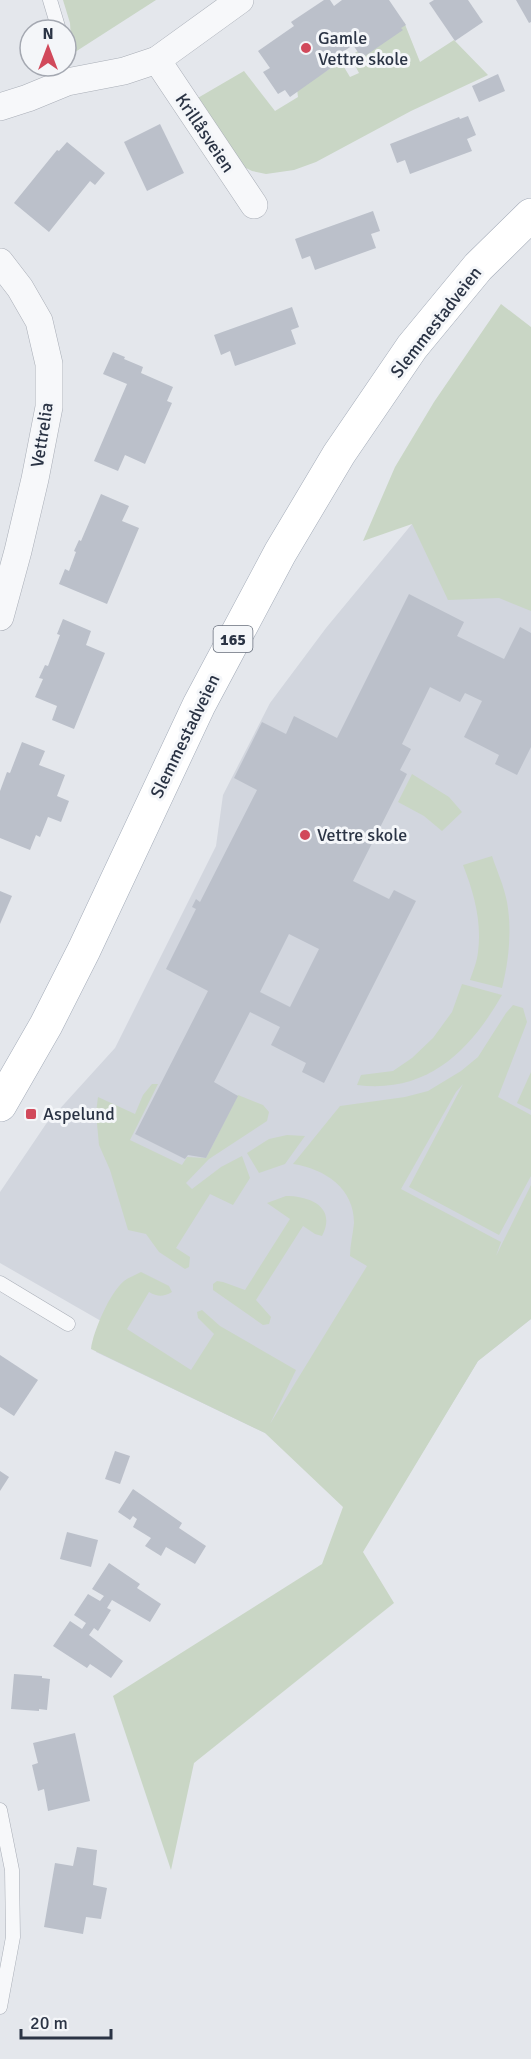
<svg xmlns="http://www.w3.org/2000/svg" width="531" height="2059" font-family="Signika,sans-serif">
  <rect width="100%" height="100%" fill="#e4e7ec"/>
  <polygon fill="#d2d6de" points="531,405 531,1319 478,1361 388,1509 265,1433 96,1352 101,1321 0,1263 0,1192 46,1124 115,1048 216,846 223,795 270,703 326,628 412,524"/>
  <g fill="#c9d6c5">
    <polygon points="63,0 156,0 72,54 70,23"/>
    <polygon points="404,22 420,62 454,40 488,75 411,111 316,162 294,170 266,174 252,171 238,164 196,99 244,71 275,111 298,97 297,89 341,62 350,77 359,73 350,56"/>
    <polygon points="501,304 531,327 531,611 499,598 448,600 412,524 363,541 395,467 434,402"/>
    <polygon points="412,774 449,797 462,812 442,831 424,816 398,802"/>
    <path d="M492,856C497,871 504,886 507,902C512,930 509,960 502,988L470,980C473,971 477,962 478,952C482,922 474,893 463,865Z"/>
    <path d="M462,984L502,995C470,1051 427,1094 357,1085L361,1075L393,1071L412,1058L433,1038L452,1012Z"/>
    <path d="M513,1005L523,1008L527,1022L498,1097L531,1115V1176L499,1235L409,1187L463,1084L456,1092L401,1189L501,1242L496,1256L531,1185V1319L478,1361L363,1552L394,1603L194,1763L171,1870L113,1696L322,1564L343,1507L265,1433L91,1349C93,1332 110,1292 124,1281C129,1277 136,1275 141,1272L169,1286L172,1292C163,1297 158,1297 149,1292L127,1329L191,1370L214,1334L198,1318L197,1312L202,1310L220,1326L296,1370L270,1424L367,1266L350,1256C350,1245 353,1234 354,1223C354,1188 325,1169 293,1164L340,1106L405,1097L428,1091L461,1071L478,1057L506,1013Z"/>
    <polygon points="531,1072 531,1110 517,1103"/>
    <polygon points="152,1084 158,1084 130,1140 182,1165 187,1157 206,1158 238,1095 263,1105 269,1112 267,1121 209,1159 186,1183 192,1189 221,1167 242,1156 250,1178 233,1205 210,1194 176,1248 190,1257 189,1267 185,1269 159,1252 146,1234 128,1230 110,1170 99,1145 96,1113 98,1097 135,1114 143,1095"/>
    <polygon points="287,1135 305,1136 285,1164 259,1173 247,1153 269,1139"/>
    <path d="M286,1196C310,1196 337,1207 322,1236L315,1234L303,1226L256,1300L271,1317L269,1324L263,1325L213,1290V1284L217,1281L223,1282L245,1290L290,1219L267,1203Z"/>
  </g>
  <g fill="#bbc0ca" fill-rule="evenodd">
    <polygon points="324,0 330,0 334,6 342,0 389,0 406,25 401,28 403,30 362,58 353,45 327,63 331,68 290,97 285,90 278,94 263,72 270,68 258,51 294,26 291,22"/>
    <polygon points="434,0 468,0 483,22 455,41 429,3"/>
    <polygon points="516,0 531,0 531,22 529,23"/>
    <polygon points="498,74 505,91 479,102 472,86"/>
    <polygon points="468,116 476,135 467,139 472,151 410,174 405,160 397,163 390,144 459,117 460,119"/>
    <polygon points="160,124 184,173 147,191 124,142"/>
    <polygon points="67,142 105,173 95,185 90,181 49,232 14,203 57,150 59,151"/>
    <polygon points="373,211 380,231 371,234 376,248 315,270 310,256 302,259 295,239"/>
    <polygon points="292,307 299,327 291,330 296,344 235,366 230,351 221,355 214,335"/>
    <polygon points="113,352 125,357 124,359 143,367 141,373 173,387 167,401 172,403 145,464 125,455 118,471 94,461 127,384 103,374"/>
    <polygon points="101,494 129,506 122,521 139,528 107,604 59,584 65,569 69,571 76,552 74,551 79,540 81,541"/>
    <path d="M409,594L464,622L457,636L504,659L520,627L531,633V747L517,775L495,764L499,755L464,737L482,701L465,693L460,702L430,687L402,744L411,749L400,770L407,774L353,881L389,899L394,890L416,901L324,1083L302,1072L306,1063L271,1045L280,1027L250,1012L214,1082L238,1096L206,1158L188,1155L185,1159L135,1134L208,991L166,969L196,909L192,907L196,899L200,902L257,790L234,778L262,722L286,734L294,716L337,738ZM289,934L319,949L290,1007L260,992Z"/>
    <polygon points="63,619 91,631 86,645 105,653 74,729 52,720 57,706 35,697 43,679 39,678 45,665 48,666 60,635 57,634"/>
    <polygon points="22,742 45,751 39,765 65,775 57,796 69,801 61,822 48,817 40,837 36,835 30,850 0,838 0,791 7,772 10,773"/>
    <polygon points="0,891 12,896 0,924"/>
    <polygon points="0,1355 38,1380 14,1416 0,1407"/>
    <polygon points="115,1451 130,1456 120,1484 105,1479"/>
    <polygon points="0,1471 9,1477 0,1491"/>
    <polygon points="133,1489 182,1523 179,1528 206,1546 195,1564 166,1547 161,1556 145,1546 151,1538 133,1527 137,1519 133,1516 130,1520 118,1512"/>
    <polygon points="67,1532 98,1540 91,1567 60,1559"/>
    <polygon points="109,1563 140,1584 137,1588 161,1604 150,1622 112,1600 107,1608 111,1610 98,1631 94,1628 89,1635 123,1661 111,1678 90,1664 87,1668 53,1646 70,1621 82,1629 86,1623 74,1615 88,1594 100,1601 104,1596 92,1589"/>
    <polygon points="14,1674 42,1676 42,1678 50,1679 47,1710 39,1709 39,1711 11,1709"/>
    <polygon points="75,1733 90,1801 48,1811 44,1789 38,1791 32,1765 38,1763 33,1743"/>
    <polygon points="77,1847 97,1850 93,1885 107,1888 101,1919 86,1917 83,1934 44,1927 55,1863 73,1866"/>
  </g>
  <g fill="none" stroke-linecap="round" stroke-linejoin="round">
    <g stroke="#a9aeb7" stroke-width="15">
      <g id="lane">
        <polyline points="50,0 59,30"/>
        <polyline points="0,1283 68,1324"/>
        <polyline points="0,1810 12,1870 13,1937 0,2007"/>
      </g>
    </g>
    <g stroke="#a9aeb7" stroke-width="28">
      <g id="street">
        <polyline points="157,60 254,205"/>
        <polyline points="0,107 28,98 67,82 124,71 157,60 240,0"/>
        <polyline points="0,262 20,288 39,321 49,364 49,407 35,479 18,551 0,617"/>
      </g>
    </g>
    <g stroke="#a3abb8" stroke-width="34">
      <polyline id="primary" points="0,1105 46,1025 84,950 199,705 280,553 339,454 412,347 478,267 531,215"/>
    </g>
    <use href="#lane" stroke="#f7f8fa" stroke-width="14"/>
    <use href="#street" stroke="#f7f8fa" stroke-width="27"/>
    <use href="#primary" stroke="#fff" stroke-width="33"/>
  </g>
  <g fill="#d1495b" stroke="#f4f6f9" stroke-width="2">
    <circle cx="306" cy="48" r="6"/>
    <circle cx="305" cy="835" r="6"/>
    <rect x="25" y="1108" width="12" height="12" rx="3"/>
  </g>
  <g text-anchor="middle" stroke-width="6" stroke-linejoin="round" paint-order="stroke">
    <rect fill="#f4f6f9" stroke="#676e7b" stroke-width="1.5" x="213.5" y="626" width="39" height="26" rx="4.5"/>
    <g font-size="16" font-weight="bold" fill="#2b3445">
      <text x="233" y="645">165</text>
    </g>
    <g font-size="18" fill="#2b3445" stroke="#f4f6f9" text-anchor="start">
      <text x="318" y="44">Gamle<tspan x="318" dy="21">Vettre skole</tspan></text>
      <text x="317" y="841">Vettre skole</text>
      <text x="43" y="1120">Aspelund</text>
    </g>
    <g font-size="18" fill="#2b3445" stroke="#f4f6f9">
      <text transform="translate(205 133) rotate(56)" y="6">Krillåsveien</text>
      <text transform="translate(436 322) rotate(-52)" y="6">Slemmestadveien</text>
      <text transform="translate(42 435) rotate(-81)" y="6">Vettrelia</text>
      <text transform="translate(185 736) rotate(-64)" y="6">Slemmestadveien</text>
    </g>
  </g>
  <g transform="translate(48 48)"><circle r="28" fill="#f4f6f9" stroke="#a4a8b1" stroke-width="1.5"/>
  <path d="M0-4.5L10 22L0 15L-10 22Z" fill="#d1495b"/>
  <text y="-9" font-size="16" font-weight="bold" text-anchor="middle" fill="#2b3445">N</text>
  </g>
  <path d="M21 2029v9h90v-9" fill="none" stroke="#2b3445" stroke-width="3"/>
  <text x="30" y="2029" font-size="18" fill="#2b3445" stroke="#f4f6f9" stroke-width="4.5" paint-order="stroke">20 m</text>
</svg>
